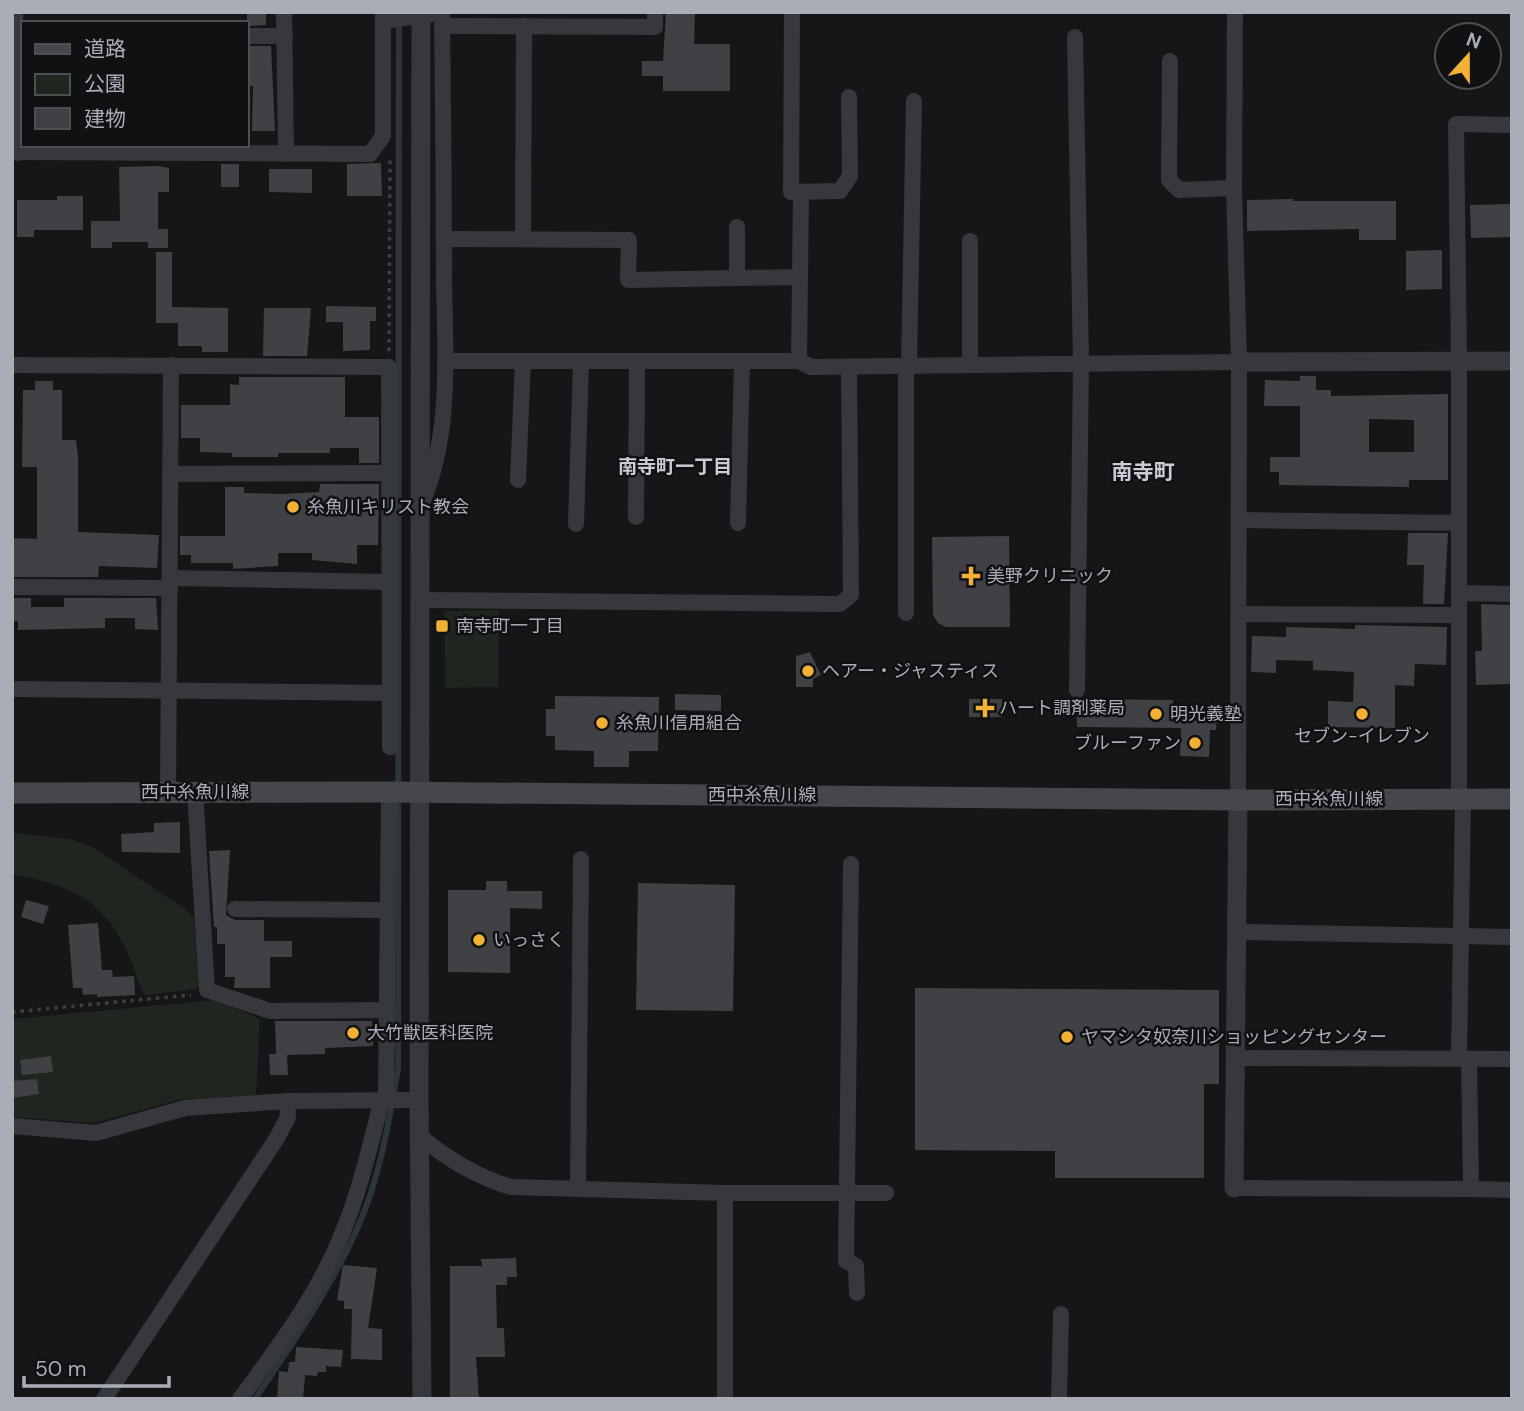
<svg xmlns="http://www.w3.org/2000/svg" width="1524" height="1411" font-family="'DM Sans','Noto Sans JP',sans-serif">
  <rect width="100%" height="100%" fill="#161618"/>
  <g fill="#1e261f">
    <polygon points="499,610 498,687 445,688 444,611"/>
    <path d="M12,833L69,839L93,847L189,912L194,918L199,985L196,989L146,995L142,991C117,913 92,889 12,874Z"/>
    <polygon points="216,1000 260,1019 256,1095 178,1100 94,1123 12,1117 12,1019"/>
  </g>
  <g fill="none" stroke-linecap="round" stroke-linejoin="round">
    <path stroke="#2c353c" stroke-width="6" d="M255,1399C292,1344 330,1290 357,1229C380,1179 389,1121 398,1068L399,21"/>
  </g>
  <g fill="#404145" fill-rule="evenodd">
    <polygon points="247,12 266,12 266,25 247,26"/>
    <polygon points="666,12 695,13 694,44 730,44 730,91 663,91 663,76 642,76 642,61 663,61"/>
    <polygon points="247,46 271,46 275,131 252,131 253,86 247,86"/>
    <polygon points="375,163 381,163 382,196 347,196 347,164"/>
    <rect x="221" y="164" width="18" height="23"/>
    <polygon points="158,166 169,168 169,192 158,192 158,229 168,229 168,248 148,248 148,242 112,242 112,248 91,248 91,221 120,221 119,167"/>
    <polygon points="269,169 312,169 312,193 269,192"/>
    <polygon points="57,196 83,196 83,230 34,230 34,237 17,237 17,200 57,200"/>
    <polygon points="1293,199 1293,201 1396,201 1396,240 1359,240 1359,229 1247,231 1247,200"/>
    <polygon points="1512,204 1512,237 1471,238 1470,205"/>
    <polygon points="1442,250 1442,289 1406,290 1406,251"/>
    <polygon points="156,252 172,252 172,307 228,308 228,352 202,352 202,346 178,346 178,323 156,323"/>
    <polygon points="326,306 376,307 376,321 370,321 370,350 343,351 343,322 326,322"/>
    <polygon points="264,308 311,308 307,356 263,356"/>
    <path d="M1300,376H1316V390H1331V396L1448,394V480H1409V487L1279,485V472H1270V457H1300V406H1264L1265,380L1300,381ZM1369,419L1414,420V452H1369Z"/>
    <polygon points="239,377 345,377 345,417 379,417 379,463 359,463 359,448 330,448 330,453 278,453 278,457 232,457 232,453 200,452 200,438 181,438 181,405 230,405 230,384 239,385"/>
    <polygon points="35,381 53,381 53,390 62,390 62,440 76,440 78,457 78,532 159,535 157,568 99,566 98,577 12,577 12,538 37,539 37,467 22,467 23,390 35,390"/>
    <polygon points="320,484 379,484 378,545 357,545 357,564 312,560 312,553 278,553 278,566 233,569 233,563 191,563 191,555 180,555 180,536 225,536 225,487 244,487 244,493 283,494 319,492"/>
    <polygon points="1408,533 1448,533 1444,604 1423,604 1424,565 1407,565"/>
    <polygon points="1009,536 1010,627 946,627 938,623 933,615 932,537"/>
    <polygon points="14,598 31,598 31,607 64,607 64,598 156,598 158,630 135,629 135,618 105,618 105,628 18,630 18,621 14,621"/>
    <polygon points="1481,604 1512,605 1512,684 1476,685 1475,651 1482,651"/>
    <polygon points="1355,625 1447,627 1446,665 1415,664 1414,686 1395,685 1395,728 1328,727 1328,701 1353,702 1354,672 1313,670 1313,661 1276,660 1276,673 1251,672 1252,636 1286,637 1286,627 1355,629"/>
    <polygon points="810,652 821,675 813,679 813,687 796,687 796,656"/>
    <polygon points="675,694 721,695 721,711 675,710"/>
    <polygon points="555,696 659,697 658,751 629,751 629,767 594,767 594,751 555,750 555,736 546,736 546,709 555,709"/>
    <rect x="969" y="699" width="33" height="18"/>
    <polygon points="1083,699 1173,700 1173,705 1217,707 1216,730 1210,730 1209,757 1180,756 1181,728 1077,727 1077,700"/>
    <polygon points="180,822 180,853 122,852 121,834 154,832 154,823"/>
    <polygon points="230,850 226,915 235,920 264,920 264,941 292,941 292,957 270,957 270,988 234,988 235,977 225,977 225,944 217,944 217,927 214,927 209,851"/>
    <polygon points="486,881 507,881 507,891 542,891 542,909 510,908 510,973 448,972 448,890 486,890"/>
    <polygon points="638,883 735,885 733,1011 636,1010"/>
    <polygon points="26,900 49,906 43,924 21,917"/>
    <polygon points="98,923 102,970 112,970 113,977 134,976 135,995 97,997 97,994 83,995 82,988 73,988 68,925"/>
    <polygon points="915,988 1219,990 1219,1084 1204,1084 1204,1178 1055,1178 1055,1151 915,1150"/>
    <polygon points="275,1021 372,1021 373,1046 325,1048 325,1054 287,1055 288,1075 270,1075 269,1054 276,1054"/>
    <polygon points="51,1056 53,1072 22,1075 20,1060"/>
    <polygon points="37,1079 39,1094 12,1098 12,1081"/>
    <polygon points="516,1258 517,1277 507,1277 507,1285 496,1285 497,1328 504,1328 505,1357 476,1357 479,1399 450,1399 450,1266 482,1266 481,1259"/>
    <polygon points="343,1265 377,1268 368,1328 382,1329 382,1360 351,1359 352,1309 344,1309 344,1301 337,1300"/>
    <polygon points="296,1347 343,1350 341,1367 326,1366 326,1372 318,1372 317,1376 305,1375 303,1399 277,1399 279,1371 288,1372 289,1362 295,1362"/>
  </g>
  <g fill="none" stroke-linecap="round" stroke-linejoin="round">
    <g stroke="#3d3f44" stroke-width="3.5" stroke-dasharray="3.5 5" stroke-linecap="butt">
      <polyline points="389,351 390,156"/>
      <polyline points="12,1012 191,995"/>
    </g>
    <g stroke="#37383d" stroke-width="16">
      <polyline points="15,12 18,153"/>
      <polyline points="284,12 286,154"/>
      <polyline points="792,12 791,192 840,191 850,176 849,97"/>
      <polyline points="1235,12 1234,188 1239,362 1238,800"/>
      <polyline points="383,21 431,14"/>
      <polyline points="442,26 655,27 655,12"/>
      <polyline points="247,36 285,36"/>
      <polyline points="1075,37 1081,363 1077,690"/>
      <polyline points="1170,61 1169,180 1179,190 1234,188"/>
      <polyline points="12,152 370,154 383,136 383,12"/>
      <polyline points="444,239 629,240 628,280 799,277"/>
      <polyline points="523,239 524,26"/>
      <polyline points="737,278 737,227"/>
      <polyline points="445,361 799,361 811,367 1239,362"/>
      <polyline points="799,361 801,192"/>
      <polyline points="970,364 970,241"/>
      <polyline points="12,365 389,367 390,747"/>
      <polyline points="906,365 906,613"/>
      <polyline points="909,365 914,101"/>
      <polyline points="170,474 387,473"/>
      <polyline points="518,480 523,361"/>
      <path d="M422,503C452,433 445,354 444,278C444,189 443,101 442,12"/>
      <polyline points="636,517 637,361"/>
      <polyline points="1239,520 1459,523"/>
      <polyline points="738,523 742,361"/>
      <polyline points="576,524 581,361"/>
      <polyline points="170,578 388,582"/>
      <polyline points="12,587 170,588"/>
      <polyline points="1459,593 1512,594"/>
      <polyline points="422,600 840,604 851,595 849,367"/>
      <polyline points="1239,614 1459,615"/>
      <polyline points="12,689 390,693"/>
      <polyline points="168,792 171,365"/>
      <polyline points="195,792 207,990 270,1011 389,1010"/>
      <polyline points="1459,798 1459,361 1456,124 1512,125"/>
      <polyline points="851,864 846,1261 856,1266 857,1293"/>
      <polyline points="235,909 388,910"/>
      <polyline points="1238,932 1512,937"/>
      <polyline points="1237,1058 1512,1059"/>
      <polyline points="1459,1059 1463,798"/>
      <polyline points="386,1099 389,792"/>
      <polyline points="12,1126 96,1133 185,1108 287,1101 419,1100"/>
      <path d="M422,1138C450,1161 477,1177 511,1187L725,1193V1399"/>
      <polyline points="578,1188 581,859"/>
      <polyline points="1234,1188 1471,1189 1469,1059"/>
      <polyline points="1471,1189 1512,1190"/>
      <polyline points="725,1193 886,1193"/>
      <polyline points="104,1399 277,1138 288,1117 287,1101"/>
      <path d="M240,1399C272,1355 305,1312 329,1263C355,1211 368,1155 382,1099"/>
      <polyline points="1059,1399 1061,1314"/>
    </g>
    <g stroke="#37383d" stroke-width="19">
      <polyline points="421,12 419,1100 422,1399"/>
      <polyline points="1239,362 1512,361"/>
      <polyline points="1234,1188 1238,800"/>
    </g>
    <polyline stroke="#45474d" stroke-width="21" points="12,793 389,792 1238,800 1512,799"/>
  </g>
  <g fill="#f2b134" stroke="#111113" stroke-width="2.5">
    <circle cx="293" cy="507" r="7"/>
    <path d="M967.5 565.5h7v7h7v7h-7v7h-7v-7h-7v-7h7z"/>
    <rect x="435" y="619" width="14" height="14" rx="3.5"/>
    <circle cx="808" cy="671" r="7"/>
    <path d="M981.5 697.5h7v7h7v7h-7v7h-7v-7h-7v-7h7z"/>
    <circle cx="1156" cy="714" r="7"/>
    <circle cx="1362" cy="714" r="7"/>
    <circle cx="602" cy="723" r="7"/>
    <circle cx="1195" cy="743" r="7"/>
    <circle cx="479" cy="940" r="7"/>
    <circle cx="353" cy="1033" r="7"/>
    <circle cx="1067" cy="1037" r="7"/>
  </g>
  <g text-anchor="middle" stroke-width="5" stroke-linejoin="round" paint-order="stroke">
    <g font-size="18" fill="#a8adb8" stroke="#111113" text-anchor="start">
      <text x="307" y="513">糸魚川キリスト教会</text>
      <text x="987" y="582">美野クリニック</text>
      <text x="456" y="632">南寺町一丁目</text>
      <text x="822" y="677">ヘアー・ジャスティス</text>
      <text x="999" y="714">ハート調剤薬局</text>
      <text x="1170" y="720">明光義塾</text>
      <text x="616" y="729">糸魚川信用組合</text>
      <text x="1362" y="742" text-anchor="middle">セブン-イレブン</text>
      <text x="1181" y="749" text-anchor="end">ブルーファン</text>
      <text x="493" y="946">いっさく</text>
      <text x="367" y="1039">大竹獣医科医院</text>
      <text x="1081" y="1043">ヤマシタ奴奈川ショッピングセンター</text>
    </g>
    <g font-size="18" fill="#a8adb8" stroke="#111113">
      <text x="195" y="798">西中糸魚川線</text>
      <text x="762" y="801">西中糸魚川線</text>
      <text x="1329" y="805">西中糸魚川線</text>
    </g>
    <g font-size="19" font-weight="bold" fill="#c9ccd4" stroke="#111113">
      <text x="675" y="473">南寺町一丁目</text>
    </g>
    <g font-size="21" font-weight="bold" fill="#c9ccd4" stroke="#111113">
      <text x="1143" y="479">南寺町</text>
    </g>
  </g>
  <rect width="1524" height="1411" fill="none" stroke="#a8adb8" stroke-width="28"/>
  <rect x="21" y="21" width="228" height="126" fill="#111113" stroke="#4d4f55" stroke-width="2"/>
  <rect x="35" y="44" width="35" height="10" fill="#45474d" stroke="#4d4f55" stroke-width="2"/>
  <text x="84" y="56" font-size="21" fill="#a8adb8">道路</text>
  <rect x="35" y="74" width="35" height="21" fill="#1e261f" stroke="#4d4f55" stroke-width="2"/>
  <text x="84" y="91" font-size="21" fill="#a8adb8">公園</text>
  <rect x="35" y="108" width="35" height="21" fill="#404145" stroke="#4d4f55" stroke-width="2"/>
  <text x="84" y="126" font-size="21" fill="#a8adb8">建物</text>
  <g transform="translate(1468 56) rotate(21)"><circle r="33" fill="#111113" stroke="#4d4f55" stroke-width="2"/>
  <path d="M0-5L12 26L0 18L-12 26Z" fill="#f2b134"/>
  <text y="-10" font-size="19" font-weight="bold" text-anchor="middle" fill="#a8adb8">N</text>
  </g>
  <path d="M24 1376v10h145v-10" fill="none" stroke="#a8adb8" stroke-width="3.5"/>
  <text x="35" y="1376" font-size="21" fill="#a8adb8" stroke="#111113" stroke-width="5" paint-order="stroke">50 m</text>
</svg>
